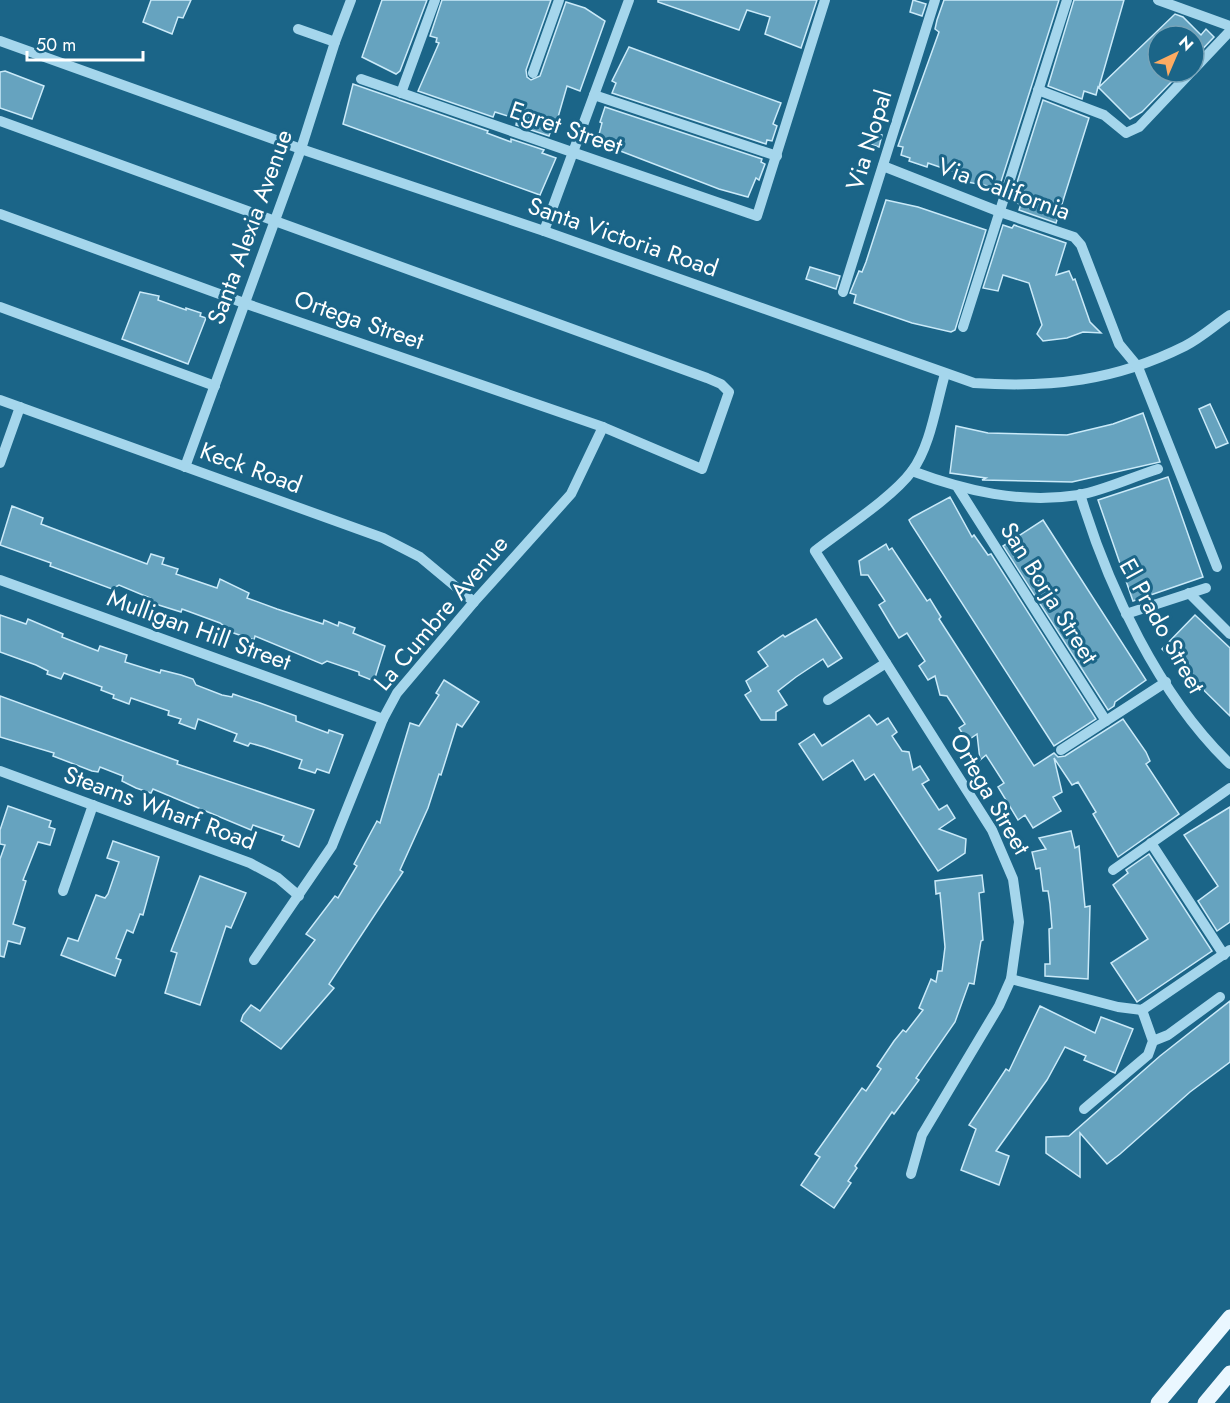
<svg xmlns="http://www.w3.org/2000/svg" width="1230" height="1403" font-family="Jost,sans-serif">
  <rect width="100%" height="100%" fill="#1b6588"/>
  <g fill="#66a3bf" stroke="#caeaf9" stroke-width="1.5">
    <polygon points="151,0 191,0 183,18 178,17 172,34 143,22"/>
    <polygon points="382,0 427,0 400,71 396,74 362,57"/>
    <polygon points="442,0 551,0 526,70 527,77 531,80 540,76 566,2 585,8 605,21 580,91 567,86 554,131 551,130 549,136 516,125 517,119 495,112 493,117 418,91 439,43 436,42 437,38 430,36"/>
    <polygon points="658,0 817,0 801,48 765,34 770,17 747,10 739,30 658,2"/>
    <polygon points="913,0 926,4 922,16 910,12"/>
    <polygon points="944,0 1059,0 999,188 967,182 968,179 956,176 957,173 928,163 927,167 909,161 910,158 901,155 903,147 898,146 939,32 935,29 937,20"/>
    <polygon points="1074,0 1124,0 1099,87 1175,14 1183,17 1201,35 1206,29 1214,37 1194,58 1194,36 1158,36 1158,72 1181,72 1142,112 1130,119 1098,87 1096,95 1084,91 1082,99 1048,86"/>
    <polygon points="629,47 781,103 773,124 777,126 772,141 767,140 766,144 612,93 616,83 612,81"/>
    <polygon points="5,71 44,86 32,119 0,108 0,72"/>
    <polygon points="353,84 488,131 487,133 511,142 511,139 544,150 542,153 556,158 540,195 343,124"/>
    <polygon points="1043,100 1089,118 1056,223 1019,210 1021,204 1016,203 1019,194 1014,192"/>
    <polygon points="605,107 762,159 761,162 765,164 759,180 756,178 748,197 719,189 597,142 602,123 600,122"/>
    <polygon points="870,131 882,135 879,147 867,143"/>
    <polygon points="886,200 918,207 986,230 955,330 951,332 912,323 854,303 856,295 850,293 859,271 862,272 866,262"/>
    <polygon points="1003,225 1012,228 1014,225 1066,243 1056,275 1069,271 1073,280 1075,279 1090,322 1101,333 1083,332 1067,338 1043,341 1037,334 1042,325 1029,283 1003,275 998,291 983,288"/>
    <polygon points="810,267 840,276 836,289 806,279"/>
    <polygon points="140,292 159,296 158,300 186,310 186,308 201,313 200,316 206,318 188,364 122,339"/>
    <polygon points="1210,404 1228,443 1216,448 1199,409"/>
    <polygon points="1143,413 1160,462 1072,482 982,480 986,478 950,473 956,426 988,433 1067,435 1113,424"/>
    <polygon points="1168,477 1203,577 1133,601 1098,500"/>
    <polygon points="950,497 972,537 974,535 988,555 991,554 1096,719 1054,746 911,524 909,520 913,517"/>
    <polygon points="12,506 43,518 41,524 147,564 151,554 164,558 162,564 178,569 176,574 217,588 220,579 249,593 247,598 277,609 323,624 324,620 338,626 339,622 355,628 353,633 385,646 374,681 359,675 359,672 327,661 322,664 255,636 254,640 222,629 224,626 220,623 182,609 181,612 149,602 150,598 119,585 112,589 50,566 51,563 0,545"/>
    <polygon points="1043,520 1146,680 1115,702 1114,706 1108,710 1003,546"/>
    <polygon points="886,544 889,550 892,548 927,601 930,599 941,617 939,619 1034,766 1054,753 1058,757 1065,756 1123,719 1146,752 1150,761 1146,764 1179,814 1118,857 1093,814 1096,812 1078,782 1072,785 1054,758 1062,792 1053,797 1061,811 1033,828 1025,815 1018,820 998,787 1004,783 986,755 980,760 977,734 967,741 959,728 965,724 947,696 940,695 935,676 928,680 919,666 925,661 907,633 899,638 891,625 879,605 885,601 868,575 861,575 859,561"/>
    <polygon points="0,615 26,624 28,619 63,634 62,637 98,651 100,646 127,655 125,662 160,673 161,670 181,675 193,679 196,685 222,695 232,697 233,694 260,703 296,716 296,721 328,733 329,730 343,735 329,773 317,769 315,773 299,768 302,760 264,747 250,743 248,746 234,741 237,734 198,719 195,729 179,723 181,719 168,715 169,711 131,698 129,704 113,698 114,695 101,690 102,687 64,673 61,679 47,674 48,671 36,665 0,652"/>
    <polygon points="1195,615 1230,648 1230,716 1162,649"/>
    <polygon points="816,619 842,658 828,667 823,659 796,677 778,691 787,705 776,712 776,720 761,720 745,695 751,691 746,681 768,666 758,652 783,635 785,637"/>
    <polygon points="444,680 479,702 462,727 457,724 441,775 439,774 428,808 400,870 403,872 329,984 334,988 281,1049 241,1021 243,1015 251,1005 260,1011 315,940 306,934 335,896 338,898 357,866 354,864 377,821 380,823 410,723 419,726 439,695 436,693"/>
    <polygon points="0,696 178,761 177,764 314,810 299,847 282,840 284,836 253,825 251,830 153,789 151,793 136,788 122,781 123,776 100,767 98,772 92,771 53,756 54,753 0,737"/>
    <polygon points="869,715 877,725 888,718 897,732 892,736 902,751 909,752 913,770 920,766 929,780 922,784 939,810 947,805 955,818 939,829 966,839 965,853 938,871 874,774 865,780 853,760 823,780 799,744 814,734 822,746"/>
    <polygon points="8,806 51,821 49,827 55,829 50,845 38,842 23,880 26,881 13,924 25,928 20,944 8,941 4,957 0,956 0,859 5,845 0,844 0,830"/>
    <polygon points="1230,807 1230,922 1217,931 1198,901 1218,886 1184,835"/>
    <polygon points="1071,831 1075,848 1079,846 1085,907 1090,906 1088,979 1045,976 1045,964 1050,964 1049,929 1052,928 1050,904 1048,891 1043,891 1040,868 1036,869 1032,852 1046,849 1039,838"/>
    <polygon points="113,841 159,857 143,915 140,914 133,933 127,930 116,958 121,960 115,976 61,955 68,938 78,941 96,895 105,898 108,894 119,862 107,858"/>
    <polygon points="1149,854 1212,951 1137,1002 1111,963 1148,939 1113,885 1128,873 1126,870"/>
    <polygon points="982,875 984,892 979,893 983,940 981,941 974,984 969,983 955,1022 916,1078 919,1080 894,1114 892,1112 855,1166 857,1168 848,1181 851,1183 834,1208 801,1185 820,1157 815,1154 862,1088 866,1091 881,1069 877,1066 894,1041 903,1030 906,1032 923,1010 919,1008 931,979 936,982 938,971 942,971 945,947 940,893 936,894 935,881"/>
    <polygon points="200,876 246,893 231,928 226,926 200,1005 165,993 177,953 171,951"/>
    <polygon points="1230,1001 1230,1062 1190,1092 1120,1154 1107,1164 1080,1133 1080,1177 1046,1153 1046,1137 1069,1136 1160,1056"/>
    <polygon points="1040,1006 1095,1033 1101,1017 1133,1029 1115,1073 1084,1060 1086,1056 1065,1047 1047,1080 996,1151 1009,1156 999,1185 961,1170 976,1129 969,1125 1006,1069 1009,1071"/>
  </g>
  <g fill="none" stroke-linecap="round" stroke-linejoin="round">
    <g stroke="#a5d6ec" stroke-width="10">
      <polyline points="1158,0 1230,26"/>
      <polyline points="298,29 335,42"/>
      <path d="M0,41L301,149L544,231L974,383C1051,388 1115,381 1185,346C1201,338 1215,325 1230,315"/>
      <polyline points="1194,69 1230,31"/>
      <polyline points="533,73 559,0"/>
      <polyline points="361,79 757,216 825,0"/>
      <polyline points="1038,90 1104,115 1126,133 1139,127 1191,72"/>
      <polyline points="401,93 435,0"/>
      <polyline points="594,95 777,156"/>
      <polyline points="0,121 707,378 721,384 729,392 702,469 603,427 244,303 0,214"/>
      <polyline points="883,166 1000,212 1074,237 1081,245 1119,344 1138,367 1217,567"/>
      <polyline points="544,231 629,0"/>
      <polyline points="843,292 935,0"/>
      <polyline points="0,307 215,386"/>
      <polyline points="963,327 1067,0"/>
      <polyline points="0,400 383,538 420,557 474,602"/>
      <polyline points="0,463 20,407"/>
      <polyline points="185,467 301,149 335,42 351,0"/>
      <path d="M912,471C966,491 1020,504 1079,495C1105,490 1132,477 1158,469"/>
      <polyline points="958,488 1106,721"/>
      <path d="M1080,494C1108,587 1159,696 1230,764"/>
      <polyline points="0,580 383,719"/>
      <polyline points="1189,593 1230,634"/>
      <polyline points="1126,614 1206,588"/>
      <polyline points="828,700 886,663"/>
      <polyline points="1061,750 1166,682"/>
      <polyline points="0,771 250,863 278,878 299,896"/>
      <polyline points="1151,843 1224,955"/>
      <polyline points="1113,870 1230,788"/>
      <polyline points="63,891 93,805"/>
      <polyline points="254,960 332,846 383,719 397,693 474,602 571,494 603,427"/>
      <polyline points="1011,979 1118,1007 1142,1010 1230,950"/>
      <polyline points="1153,1041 1168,1035 1220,997"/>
      <polyline points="1084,1109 1148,1055 1153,1041 1142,1010"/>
      <path d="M911,1174L922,1135L999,1006L1011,979L1019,922L1013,879L992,830L815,551C843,529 892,498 912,471C931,445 936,404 945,374"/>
    </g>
    <g stroke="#eaf7ff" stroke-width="15">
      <polyline points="1158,1403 1230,1317"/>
      <polyline points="1205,1403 1230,1373"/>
    </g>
  </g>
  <g text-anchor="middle" stroke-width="6" stroke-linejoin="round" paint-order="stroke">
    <g font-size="24" fill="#fff" stroke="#1b6588">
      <text transform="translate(566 128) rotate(19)" y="8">Egret Street</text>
      <text transform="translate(869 140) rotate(-73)" y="8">Via Nopal</text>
      <text transform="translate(1004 189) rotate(20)" y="8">Via California</text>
      <text transform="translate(250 227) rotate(-70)" y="8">Santa Alexia Avenue</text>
      <text transform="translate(623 237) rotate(19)" y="8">Santa Victoria Road</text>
      <text transform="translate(359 320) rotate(19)" y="8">Ortega Street</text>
      <text transform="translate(251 468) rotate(20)" y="8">Keck Road</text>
      <text transform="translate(1049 593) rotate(58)" y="8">San Borja Street</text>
      <text transform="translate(441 613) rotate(-50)" y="8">La Cumbre Avenue</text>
      <text transform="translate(1162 626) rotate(61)" y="8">El Prado Street</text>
      <text transform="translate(199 630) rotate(20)" y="8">Mulligan Hill Street</text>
      <text transform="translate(990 794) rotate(60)" y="8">Ortega Street</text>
      <text transform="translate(160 808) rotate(20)" y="8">Stearns Wharf Road</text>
    </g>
  </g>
  <g transform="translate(1176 54) rotate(44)"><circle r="28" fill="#1b6588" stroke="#76a3b8" stroke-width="1.5"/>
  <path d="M0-4.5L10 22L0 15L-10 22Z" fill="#fdab62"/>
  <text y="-9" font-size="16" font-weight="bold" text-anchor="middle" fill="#ffffff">N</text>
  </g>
  <path d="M27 51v9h116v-9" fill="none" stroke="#ffffff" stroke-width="3"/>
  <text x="36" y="51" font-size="18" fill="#ffffff" stroke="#1b6588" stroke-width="4.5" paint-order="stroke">50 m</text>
</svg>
